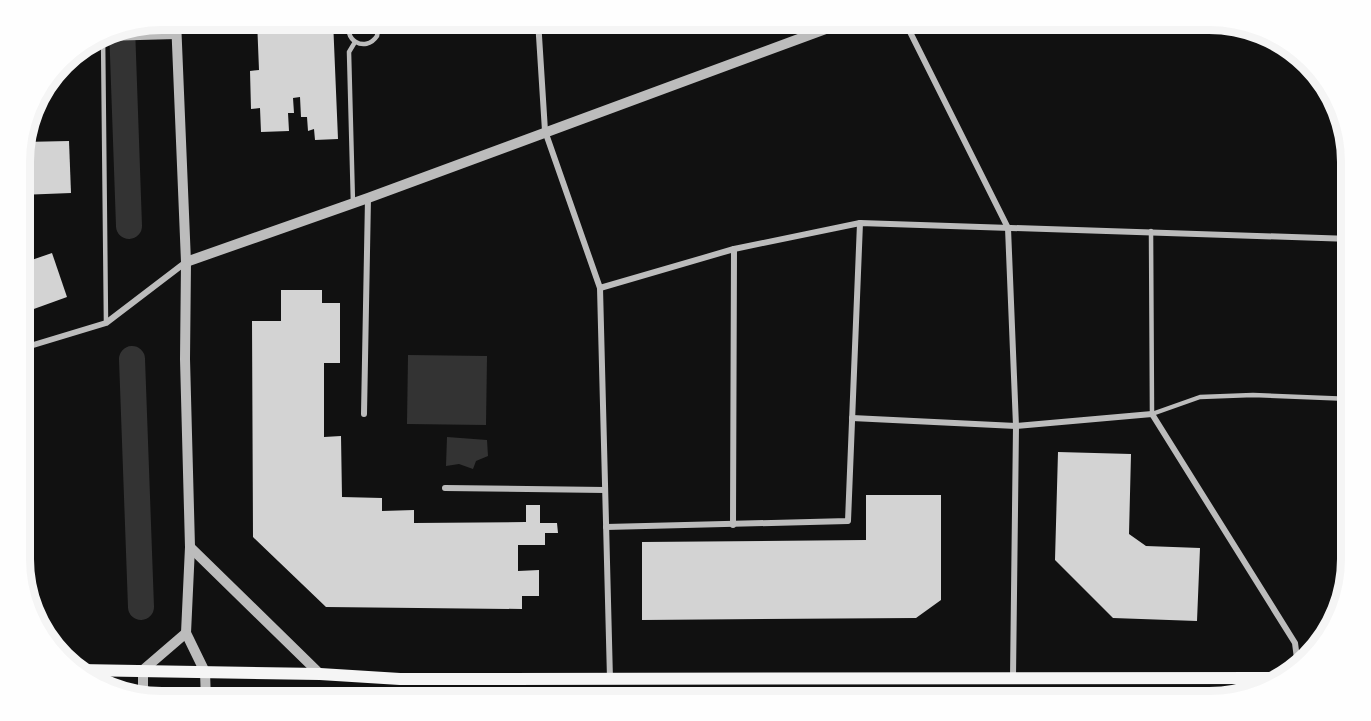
<svg xmlns="http://www.w3.org/2000/svg" width="1371" height="721" font-family="'IBM Plex Sans',sans-serif">
  <rect width="100%" height="100%" fill="#111"/>
  <g fill="#333">
    <polygon points="408,355 487,356 486,425 407,424"/>
    <polygon points="447,437 487,440 488,456 476,461 473,469 459,464 446,466"/>
  </g>
  <g fill="none" stroke-linecap="round" stroke-linejoin="round">
    <g stroke="#333" stroke-width="26">
      <polyline points="122,27 129,226"/>
      <polyline points="132,359 141,607"/>
    </g>
  </g>
  <g fill="#d3d3d3">
    <polygon points="257,20 333,20 338,139 315,140 314,129 308,131 307,117 301,117 300,97 293,98 294,113 288,113 289,131 261,132 260,108 251,109 250,71 259,70"/>
    <polygon points="69,141 71,193 20,195 20,153 23,142"/>
    <polygon points="52,253 67,297 20,314 20,264"/>
    <polygon points="281,290 322,290 322,303 340,303 340,363 324,363 324,437 341,436 342,497 382,498 382,511 414,510 414,523 526,522 526,505 540,505 540,523 557,523 558,533 545,533 545,545 518,545 518,571 539,570 539,596 522,596 522,609 326,607 253,537 252,321 281,321"/>
    <polygon points="1058,452 1131,454 1129,534 1146,546 1200,548 1197,621 1113,618 1055,560"/>
    <polygon points="866,495 941,495 941,600 916,618 642,620 642,542 866,540"/>
  </g>
  <g fill="none" stroke-linecap="round" stroke-linejoin="round">
    <g stroke="#bcbcbc" stroke-width="4.5">
      <path d="M351,20C341,39 365,54 377,36L379,25L376,20"/>
      <polyline points="103,33 106,323"/>
      <polyline points="353,204 349,52 355,42"/>
      <polyline points="1151,231 1152,414 1200,397 1253,395 1351,399"/>
    </g>
    <g stroke="#bcbcbc" stroke-width="6">
      <polyline points="538,20 545,131 600,288 610,679"/>
      <polyline points="904,20 1008,228 1016,426 1013,678"/>
      <polyline points="103,38 176,36"/>
      <polyline points="1348,138 1351,223"/>
      <polyline points="600,288 734,249 860,223 1351,239"/>
      <polyline points="20,349 106,323 186,262"/>
      <polyline points="364,414 368,198"/>
      <polyline points="852,418 1016,426 1152,414 1295,643 1298,666"/>
      <polyline points="445,488 605,490"/>
      <polyline points="733,525 734,249"/>
      <polyline points="606,527 848,521 860,223"/>
    </g>
    <g stroke="#bcbcbc" stroke-width="10">
      <polyline points="176,20 186,262 185,359 190,547 186,633 205,672 206,701"/>
      <polyline points="186,262 368,198 850,20"/>
      <polyline points="190,547 320,674"/>
      <polyline points="143,697 143,670 186,633"/>
    </g>
    <polyline stroke="#f5f5f5" stroke-width="12" points="79,670 320,674 400,679 1286,678"/>
  </g>
  <path d="M0 0H1371V721H0ZM162 30H1209A132 132 0 0 1 1341 162V559A132 132 0 0 1 1209 691H162A132 132 0 0 1 30 559V162A132 132 0 0 1 162 30Z" fill="#fefefe" fill-rule="evenodd"/>
  <path fill="none" stroke="#f5f5f5" stroke-width="8" d="M162 30H1209A132 132 0 0 1 1341 162V559A132 132 0 0 1 1209 691H162A132 132 0 0 1 30 559V162A132 132 0 0 1 162 30Z"/>
</svg>
